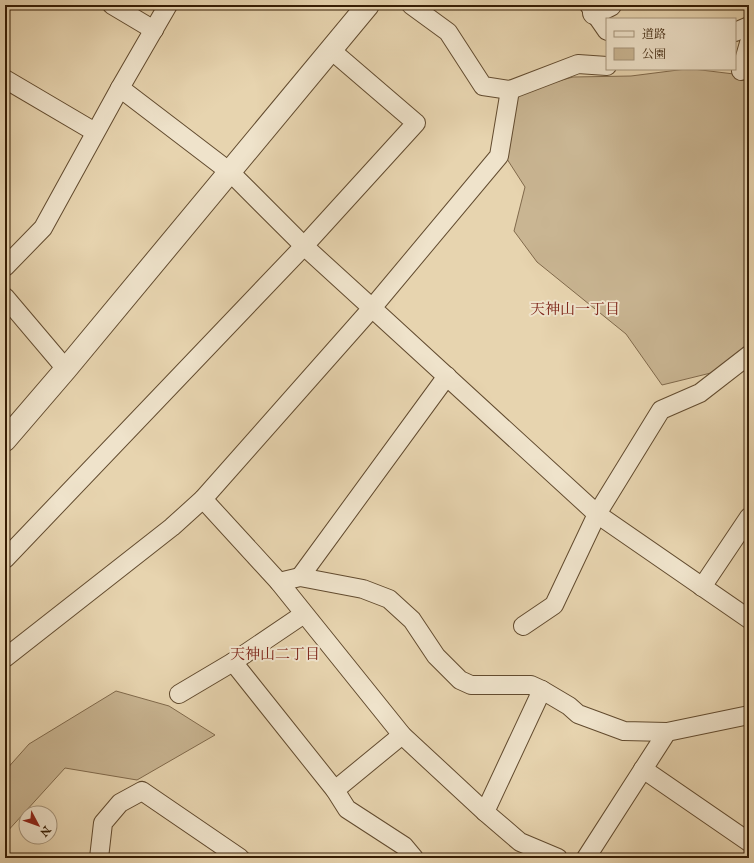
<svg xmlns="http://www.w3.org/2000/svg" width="754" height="863" font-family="'IM FELL English','Noto Serif JP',serif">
  <rect width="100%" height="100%" fill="#e7d4af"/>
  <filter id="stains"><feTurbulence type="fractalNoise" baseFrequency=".005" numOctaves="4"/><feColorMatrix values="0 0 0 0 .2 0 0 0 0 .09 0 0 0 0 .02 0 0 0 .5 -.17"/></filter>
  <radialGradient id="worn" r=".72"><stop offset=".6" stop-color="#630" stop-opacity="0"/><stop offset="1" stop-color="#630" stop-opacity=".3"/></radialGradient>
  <g fill="#c9b592" stroke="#80694b">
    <polygon points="686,69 693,69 742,75 749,81 749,345 723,370 662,385 626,334 537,262 514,231 525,187 507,159 512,102 519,92 573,77 631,76"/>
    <polygon points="116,691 169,706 215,735 137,780 65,768 5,834 5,771 29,744"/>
  </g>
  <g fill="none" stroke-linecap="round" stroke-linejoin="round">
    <g stroke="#624b2f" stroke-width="20">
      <g id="minor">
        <polyline points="112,5 154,30"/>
        <polyline points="411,5 448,32 483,86 510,90"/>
        <polyline points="589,5 607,31"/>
        <polyline points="735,32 749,26"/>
        <polyline points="607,66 578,64 510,90 499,156 372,308 597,514 749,619"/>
        <polyline points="741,71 749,43"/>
        <polyline points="5,79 95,132"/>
        <polyline points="5,267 43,228 120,88 168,5"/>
        <polyline points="5,297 66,369"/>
        <polyline points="203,499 279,582 402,735 485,812 520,842 558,858"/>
        <polyline points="5,559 304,246 416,123 331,50"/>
        <polyline points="300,577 447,376"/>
        <polyline points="279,582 300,577 363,589 389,599 412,620 436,656 460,680 471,685 531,685 542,690 569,706 578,714 624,731 667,732"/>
        <polyline points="702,587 749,517"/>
        <polyline points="523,626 554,605 597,514 661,410 700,393 749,355"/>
        <polyline points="5,658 172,527 203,499 372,308 304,246 230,172 120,88"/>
        <polyline points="233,662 335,790 347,809 404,846 414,858"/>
        <polyline points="179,694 233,662 304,614"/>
        <polyline points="643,769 749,842"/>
        <polyline points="335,790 402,735"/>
        <polyline points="485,812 542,690"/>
        <polyline points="99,858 103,823 120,803 142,791 240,858"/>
        <polyline points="586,858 667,732 749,715"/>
      </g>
    </g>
    <g stroke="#624b2f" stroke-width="24">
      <g id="tertiary">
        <polyline points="594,13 610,5"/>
        <polyline points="5,440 66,369 368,5"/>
      </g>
    </g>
    <use href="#minor" stroke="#efe3cb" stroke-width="18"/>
    <use href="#tertiary" stroke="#efe3cb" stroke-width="22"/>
  </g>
  <g text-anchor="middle" stroke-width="4" stroke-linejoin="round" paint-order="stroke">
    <g font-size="15" fill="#7a1f14" stroke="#efe3cb">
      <text x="575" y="314">天神山一丁目</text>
      <text x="275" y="659">天神山二丁目</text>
    </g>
  </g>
  <rect width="754" height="863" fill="none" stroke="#e7d4af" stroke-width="20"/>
  <rect x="6" y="6" width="742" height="851" fill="none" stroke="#361d04" stroke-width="2"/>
  <rect x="10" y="10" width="734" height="843" fill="none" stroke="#361d04"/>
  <rect x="606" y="18" width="130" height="52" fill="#efe3cb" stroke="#a5947b"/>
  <rect x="614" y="31" width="20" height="6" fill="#efe3cb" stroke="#a5947b"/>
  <text x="642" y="38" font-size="12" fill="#361d04">道路</text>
  <rect x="614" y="48" width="20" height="12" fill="#c9b592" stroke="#a5947b"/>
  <text x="642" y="58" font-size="12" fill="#361d04">公園</text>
  <g transform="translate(38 825) rotate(131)"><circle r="19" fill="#efe3cb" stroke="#a5947b"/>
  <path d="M0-3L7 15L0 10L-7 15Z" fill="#8f2418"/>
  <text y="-6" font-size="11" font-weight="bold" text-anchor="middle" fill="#361d04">N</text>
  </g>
  <rect width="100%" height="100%" filter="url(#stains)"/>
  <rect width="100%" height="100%" fill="url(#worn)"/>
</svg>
